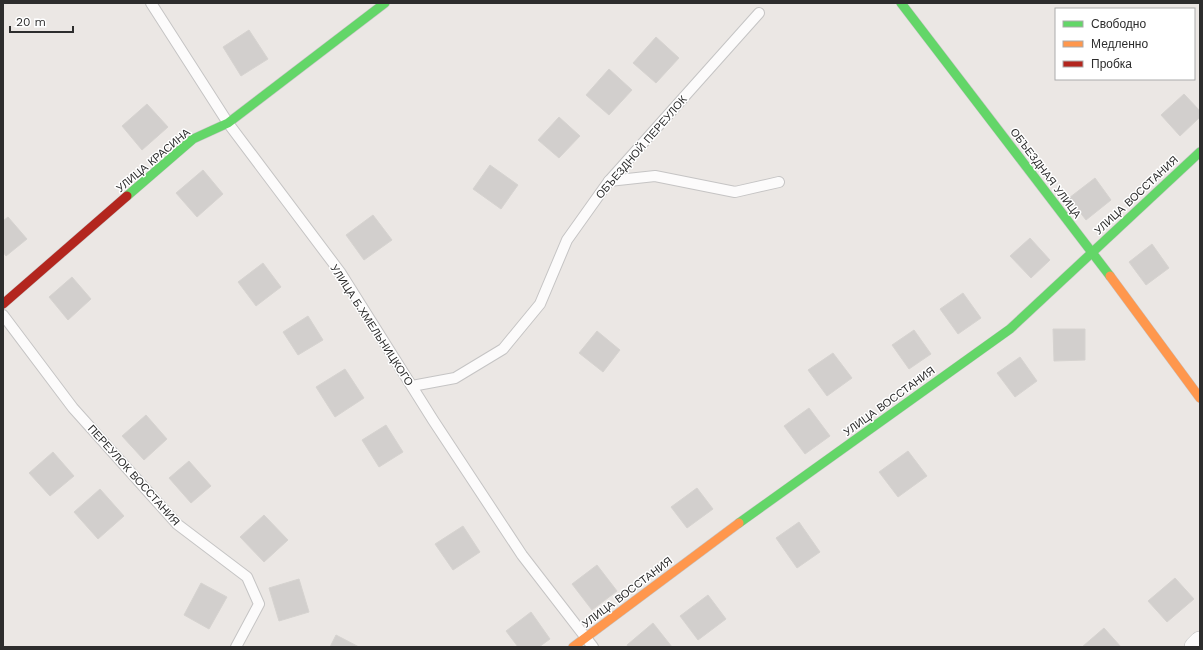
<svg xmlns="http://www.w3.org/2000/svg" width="1203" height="650" font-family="'Work Sans',sans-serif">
  <rect width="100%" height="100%" fill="#ebe7e4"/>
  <g fill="#d2cfcd" stroke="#d6d3d0">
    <polygon points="249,30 268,59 241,76 223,47"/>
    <polygon points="656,37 679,58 656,83 633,63"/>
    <polygon points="609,69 632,90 609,115 586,95"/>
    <polygon points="1184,94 1200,111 1200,117 1180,136 1161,115"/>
    <polygon points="147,104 168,127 142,150 122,126"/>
    <polygon points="559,117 580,136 559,158 538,140"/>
    <polygon points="490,165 518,185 501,209 473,189"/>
    <polygon points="203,170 223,194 197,217 176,193"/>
    <polygon points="1095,178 1111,200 1086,220 1069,198"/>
    <polygon points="373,215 392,240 364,260 346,235"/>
    <polygon points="8,217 27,239 6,256 3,252 3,221"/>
    <polygon points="1030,238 1050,260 1031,278 1010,256"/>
    <polygon points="1152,244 1169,268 1146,285 1129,262"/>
    <polygon points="263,263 281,287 256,306 238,282"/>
    <polygon points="72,277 91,299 68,320 49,297"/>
    <polygon points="963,293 981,318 958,334 940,309"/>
    <polygon points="308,316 323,340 298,355 283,332"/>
    <polygon points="1053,329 1085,329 1085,360 1054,361"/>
    <polygon points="914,330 931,354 909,369 892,345"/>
    <polygon points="597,331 620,350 603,372 579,353"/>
    <polygon points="833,353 852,378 827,396 808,370"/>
    <polygon points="1020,357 1037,381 1015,397 997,373"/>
    <polygon points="345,369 364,398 335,417 316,387"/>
    <polygon points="809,408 830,436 805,454 784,426"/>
    <polygon points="146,415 167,439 144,460 122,436"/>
    <polygon points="386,425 403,452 379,467 362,440"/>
    <polygon points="908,451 927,476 898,497 879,472"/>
    <polygon points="53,452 74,476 50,496 29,473"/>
    <polygon points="189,461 211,486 191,503 169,478"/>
    <polygon points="697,488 713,509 687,528 671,507"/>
    <polygon points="100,489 124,516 98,539 74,512"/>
    <polygon points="264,515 288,540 264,562 240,537"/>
    <polygon points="799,522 820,552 797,568 776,538"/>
    <polygon points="463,526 480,552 453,570 435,544"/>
    <polygon points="597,565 617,591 592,610 572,584"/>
    <polygon points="1175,578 1194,599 1167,622 1148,601"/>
    <polygon points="299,579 309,612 279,621 269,588"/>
    <polygon points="201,583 227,597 209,629 184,615"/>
    <polygon points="708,595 726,619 698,640 680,616"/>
    <polygon points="531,612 550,639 539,647 518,647 506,631"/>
    <polygon points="653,623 672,647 628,647 627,645"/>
    <polygon points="1104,628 1121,647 1082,647"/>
    <polygon points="336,635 359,647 330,647"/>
  </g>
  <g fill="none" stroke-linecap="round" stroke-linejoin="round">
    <g stroke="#c5c4c4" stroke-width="12">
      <g id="lane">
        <polyline points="151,3 228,123 340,272 433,420 522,555 593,647"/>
        <polyline points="609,181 655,176 735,192 779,182"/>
        <polyline points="3,315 73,408 177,524 247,577 259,604 236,647"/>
        <polyline points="412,386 455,378 503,349 540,304 567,240 609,181 759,13"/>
      </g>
    </g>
    <g stroke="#c5c4c4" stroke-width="22">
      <polyline id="street" points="1195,647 1200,642"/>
    </g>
    <g stroke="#c5c4c4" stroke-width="10">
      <g id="fast">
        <polyline points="901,3 1110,276"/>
        <polyline points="127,196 193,139 228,123 385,3"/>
        <polyline points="739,523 1010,329 1200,152"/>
      </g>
    </g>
    <g stroke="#c5c4c4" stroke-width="10">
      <g id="slow">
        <polyline points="1110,276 1200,398"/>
        <polyline points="573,647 739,523"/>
      </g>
    </g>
    <g stroke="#c5c4c4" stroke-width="10">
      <polyline id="jam" points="3,304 127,196"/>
    </g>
    <use href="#lane" stroke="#fcfbfb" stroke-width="10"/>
    <use href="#street" stroke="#fcfbfb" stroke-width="21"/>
    <use href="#fast" stroke="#63d668" stroke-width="9"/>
    <use href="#slow" stroke="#ff974d" stroke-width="9"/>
    <use href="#jam" stroke="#b3261e" stroke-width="9"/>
  </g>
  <g text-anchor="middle" stroke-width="3" stroke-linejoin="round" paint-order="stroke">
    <g font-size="11" fill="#2d2d2d" stroke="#fff">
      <text transform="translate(641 147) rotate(-49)" y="4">ОБЪЕЗДНОЙ ПЕРЕУЛОК</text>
      <text transform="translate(153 160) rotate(-40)" y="4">УЛИЦА КРАСИНА</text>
      <text transform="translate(1046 173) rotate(53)" y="4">ОБЪЕЗДНАЯ УЛИЦА</text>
      <text transform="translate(1136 195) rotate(-43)" y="4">УЛИЦА ВОССТАНИЯ</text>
      <text transform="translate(372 325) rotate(57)" y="4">УЛИЦА Б.ХМЕЛЬНИЦКОГО</text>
      <text transform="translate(889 401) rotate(-36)" y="4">УЛИЦА ВОССТАНИЯ</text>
      <text transform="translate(134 475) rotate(48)" y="4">ПЕРЕУЛОК ВОССТАНИЯ</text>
      <text transform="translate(627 592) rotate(-37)" y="4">УЛИЦА ВОССТАНИЯ</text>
    </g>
  </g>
  <rect width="1203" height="650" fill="none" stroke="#2d2d2d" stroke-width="8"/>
  <rect x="1055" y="8" width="140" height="72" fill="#ffffff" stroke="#ababab"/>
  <rect x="1063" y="21" width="20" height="6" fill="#63d668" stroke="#ababab"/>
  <text x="1091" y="28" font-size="12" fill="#2d2d2d">Свободно</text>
  <rect x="1063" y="41" width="20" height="6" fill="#ff974d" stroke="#ababab"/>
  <text x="1091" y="48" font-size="12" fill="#2d2d2d">Медленно</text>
  <rect x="1063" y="61" width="20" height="6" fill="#b3261e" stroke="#ababab"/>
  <text x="1091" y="68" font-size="12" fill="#2d2d2d">Пробка</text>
  <path d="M10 26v6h63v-6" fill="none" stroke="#2d2d2d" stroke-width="2"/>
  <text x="16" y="26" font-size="12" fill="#2d2d2d" stroke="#ffffff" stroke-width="3" paint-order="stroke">20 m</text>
</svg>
